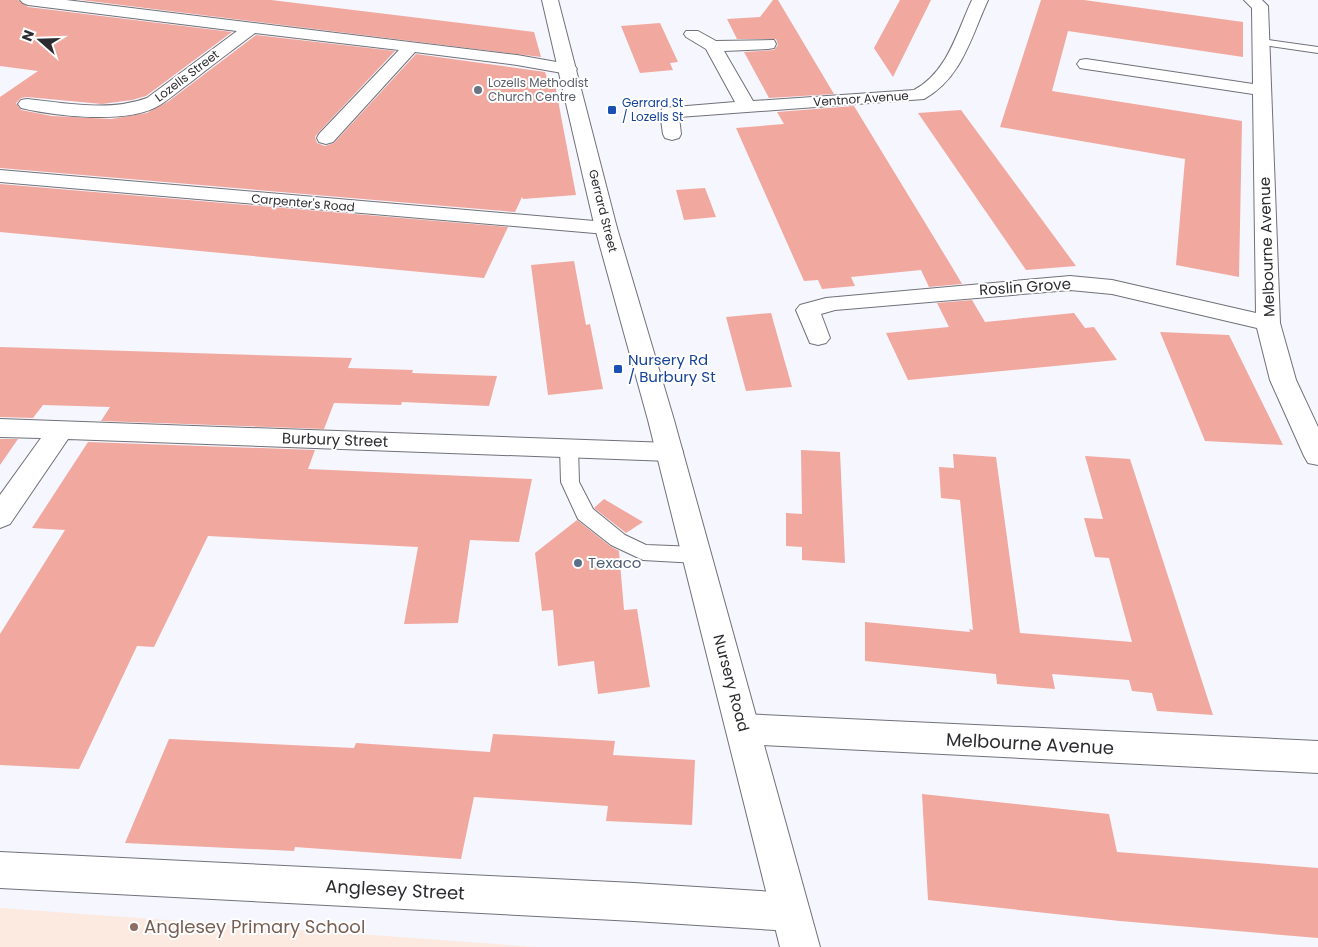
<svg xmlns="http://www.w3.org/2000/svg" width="1318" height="947" font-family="Poppins,sans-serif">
  <rect width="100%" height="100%" fill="#f6f6fe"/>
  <polygon fill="#fce9e0" points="0,908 537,947 0,947"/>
  <g fill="#f1a89e">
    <polygon points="0,0 18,0 28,7 232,32 146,96 132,100 102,104 27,97 21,98 16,103 21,110 52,116 111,119 147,113 169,101 256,35 395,51 318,133 315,137 317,143 325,146 334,143 416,54 545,72 547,78 554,79 576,195 523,199 522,197 515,212 0,168 0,97 38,71 0,66"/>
    <polygon points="81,0 271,0 534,32 541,57"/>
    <polygon points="773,0 778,0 834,94 769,98 744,52 774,50 778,45 776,39 737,39 727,19 760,17"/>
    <polygon points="900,0 931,0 893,77 874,48"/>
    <polygon points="1041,0 1084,0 1243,22 1243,57 1068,31 1052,91 1242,121 1239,277 1176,265 1185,159 1000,127"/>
    <polygon points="660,23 678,62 670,63 673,70 640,73 621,26"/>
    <polygon points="854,106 952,267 962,284 929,287 921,270 851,277 855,286 822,289 818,280 804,281 736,128 784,124 777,112"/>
    <polygon points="961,110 1076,266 1026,270 918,113"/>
    <polygon points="0,184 508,227 484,278 0,232"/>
    <polygon points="705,188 716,217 684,220 676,190"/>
    <polygon points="574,261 586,325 590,324 603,389 548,395 531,265"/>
    <polygon points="972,300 985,322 1074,313 1085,328 1094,327 1117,360 908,380 886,333 949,327 937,303"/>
    <polygon points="771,313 792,387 746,391 726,317"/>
    <polygon points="1160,332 1229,335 1283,445 1205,441"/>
    <polygon points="0,347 352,358 348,368 413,370 412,373 497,376 489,406 402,402 401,405 334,403 324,429 101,421 110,407 43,405 33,418 0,417"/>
    <polygon points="0,439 18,439 0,465"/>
    <polygon points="88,442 315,450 308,469 532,479 519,542 470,540 458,623 404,624 418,547 208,536 154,647 137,646 79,769 0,765 0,634 65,530 32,528"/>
    <polygon points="801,450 840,452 845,563 802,560 802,547 786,546 786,513 802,514"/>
    <polygon points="953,454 996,457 1020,633 1132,642 1109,558 1095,557 1084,518 1103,519 1085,456 1130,459 1213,715 1157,711 1152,693 1132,691 1129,680 1052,674 1055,689 997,684 996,674 865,661 865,622 970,632 969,629 973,630 960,500 941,498 939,467 954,468"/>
    <polygon points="604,499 643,522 626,533 594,508"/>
    <polygon points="577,520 610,546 619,551 624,610 637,609 650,687 598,694 594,661 558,666 553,610 542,611 535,553"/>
    <polygon points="493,734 615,741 613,755 695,760 692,825 606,821 608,806 474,797 461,859 295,847 294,851 125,843 169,739 354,748 356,743 490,752"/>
    <polygon points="922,794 1109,814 1117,852 1318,868 1318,938 1120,921 928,900"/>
  </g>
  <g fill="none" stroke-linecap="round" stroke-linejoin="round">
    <g stroke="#707179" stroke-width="2">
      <g id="service">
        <polygon points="1261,39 1318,47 1318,53 1257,44 1255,42 1257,40"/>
        <polygon points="569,442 575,444 578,448 579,482 593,509 625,535 646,545 697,547 704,550 707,555 704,560 697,563 643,560 611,545 578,519 561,482 560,448 563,444"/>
      </g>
    </g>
    <g stroke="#707179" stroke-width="2">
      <g id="minor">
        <path d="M20,0H66L517,55L568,64L574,65L577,69L574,73L568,74L517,65L415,52L333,142L326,144L319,142L317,138L319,134L399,50L255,33C234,49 212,65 191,82C181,89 171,98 160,105C129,125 55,116 21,108L18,104L21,100L27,99C67,103 108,112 147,98L237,31L28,5L23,3Z"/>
        <path d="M972,0H988C971,37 962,78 924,99L679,117L681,134L679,138L672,140L665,138L663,134L660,112L663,108L735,102L706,49L686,37L684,34L686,31H698L716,41L774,40L776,44L774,48L768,49L724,51L753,101L914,90C947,73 957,32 972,0Z"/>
        <polygon points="1244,0 1262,0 1268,6 1280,323 1296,380 1318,427 1318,465 1308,463 1304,456 1270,380 1257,328 1112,294 1070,290 835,310 821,314 830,338 826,343 818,345 810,343 796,310 800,305 826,298 1070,276 1112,280 1256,313 1253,94 1086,69 1080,68 1077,64 1080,60 1086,59 1253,84 1252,8"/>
        <polygon points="0,170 606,222 614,223 617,228 614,233 606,234 0,182"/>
        <polygon points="0,419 670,443 680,445 683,452 680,459 670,461 68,439 10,524 0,528 0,495 41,438 0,437"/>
        <polygon points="743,714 1318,741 1318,773 743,744 731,740 726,729 731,718"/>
        <polygon points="0,852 634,883 791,893 805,898 810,912 805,926 791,931 634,921 0,888"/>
      </g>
    </g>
    <g stroke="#707179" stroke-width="2">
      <polygon id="secondary" points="542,0 558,0 617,228 674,420 820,947 780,947 648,420 595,228"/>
    </g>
    <use href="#service" fill="#fff" fill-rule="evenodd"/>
    <use href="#minor" fill="#fff" fill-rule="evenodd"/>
    <use href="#secondary" fill="#fff" fill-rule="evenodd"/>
  </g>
  <circle fill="#6b7280" stroke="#fff" stroke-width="2" cx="478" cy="90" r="5"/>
  <g fill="#1a4fb4" stroke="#fff" stroke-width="2">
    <rect x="607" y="105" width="10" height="10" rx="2.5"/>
    <rect x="613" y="364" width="10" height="10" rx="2.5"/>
  </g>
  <circle fill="#5c6f8a" stroke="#fff" stroke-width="2" cx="578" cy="563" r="5"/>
  <circle fill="#8d6e63" stroke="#fff" stroke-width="2" cx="134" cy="927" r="5"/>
  <g text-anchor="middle" stroke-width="4" stroke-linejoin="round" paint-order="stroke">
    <g font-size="12" fill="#2c2c30" stroke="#fff">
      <text transform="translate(187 76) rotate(-37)" y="4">Lozells Street</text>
      <text transform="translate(861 99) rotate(-4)" y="4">Ventnor Avenue</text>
      <text transform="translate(303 203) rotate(5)" y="4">Carpenter's Road</text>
      <text transform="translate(603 211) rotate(76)" y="4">Gerrard Street</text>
    </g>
    <g font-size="12" fill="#5b616d" stroke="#fff" text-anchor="start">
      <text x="488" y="87">Lozells Methodist<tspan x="488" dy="14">Church Centre</tspan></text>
    </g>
    <g font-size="12" fill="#164399" stroke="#fff" text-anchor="start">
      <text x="622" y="107">Gerrard St<tspan x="622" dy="14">/ Lozells St</tspan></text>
    </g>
    <g font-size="15" fill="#2c2c30" stroke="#fff">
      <text transform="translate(1267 247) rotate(-92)" y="5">Melbourne Avenue</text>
      <text transform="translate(1025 287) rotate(-4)" y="5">Roslin Grove</text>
      <text transform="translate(335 440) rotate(2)" y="5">Burbury Street</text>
      <text transform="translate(731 683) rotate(75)" y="5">Nursery Road</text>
    </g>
    <g font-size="15" fill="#164399" stroke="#fff" text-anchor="start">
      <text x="628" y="365">Nursery Rd<tspan x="628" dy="17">/ Burbury St</tspan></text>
    </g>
    <g font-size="15" fill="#4e5e75" stroke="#fff" text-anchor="start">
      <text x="588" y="568">Texaco</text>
    </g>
    <g font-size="18" fill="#2c2c30" stroke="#fff">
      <text transform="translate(1030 744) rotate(3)" y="6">Melbourne Avenue</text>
      <text transform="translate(395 890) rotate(3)" y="6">Anglesey Street</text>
    </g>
    <g font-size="18" fill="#785e54" stroke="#fff" text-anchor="start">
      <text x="144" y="933">Anglesey Primary School</text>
    </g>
  </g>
  <g transform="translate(40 40) rotate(290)" stroke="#ffffff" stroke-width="4" paint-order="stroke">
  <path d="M0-4L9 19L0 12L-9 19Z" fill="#2c2c30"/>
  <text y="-8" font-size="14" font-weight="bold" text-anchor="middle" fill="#2c2c30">N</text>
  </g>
</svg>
